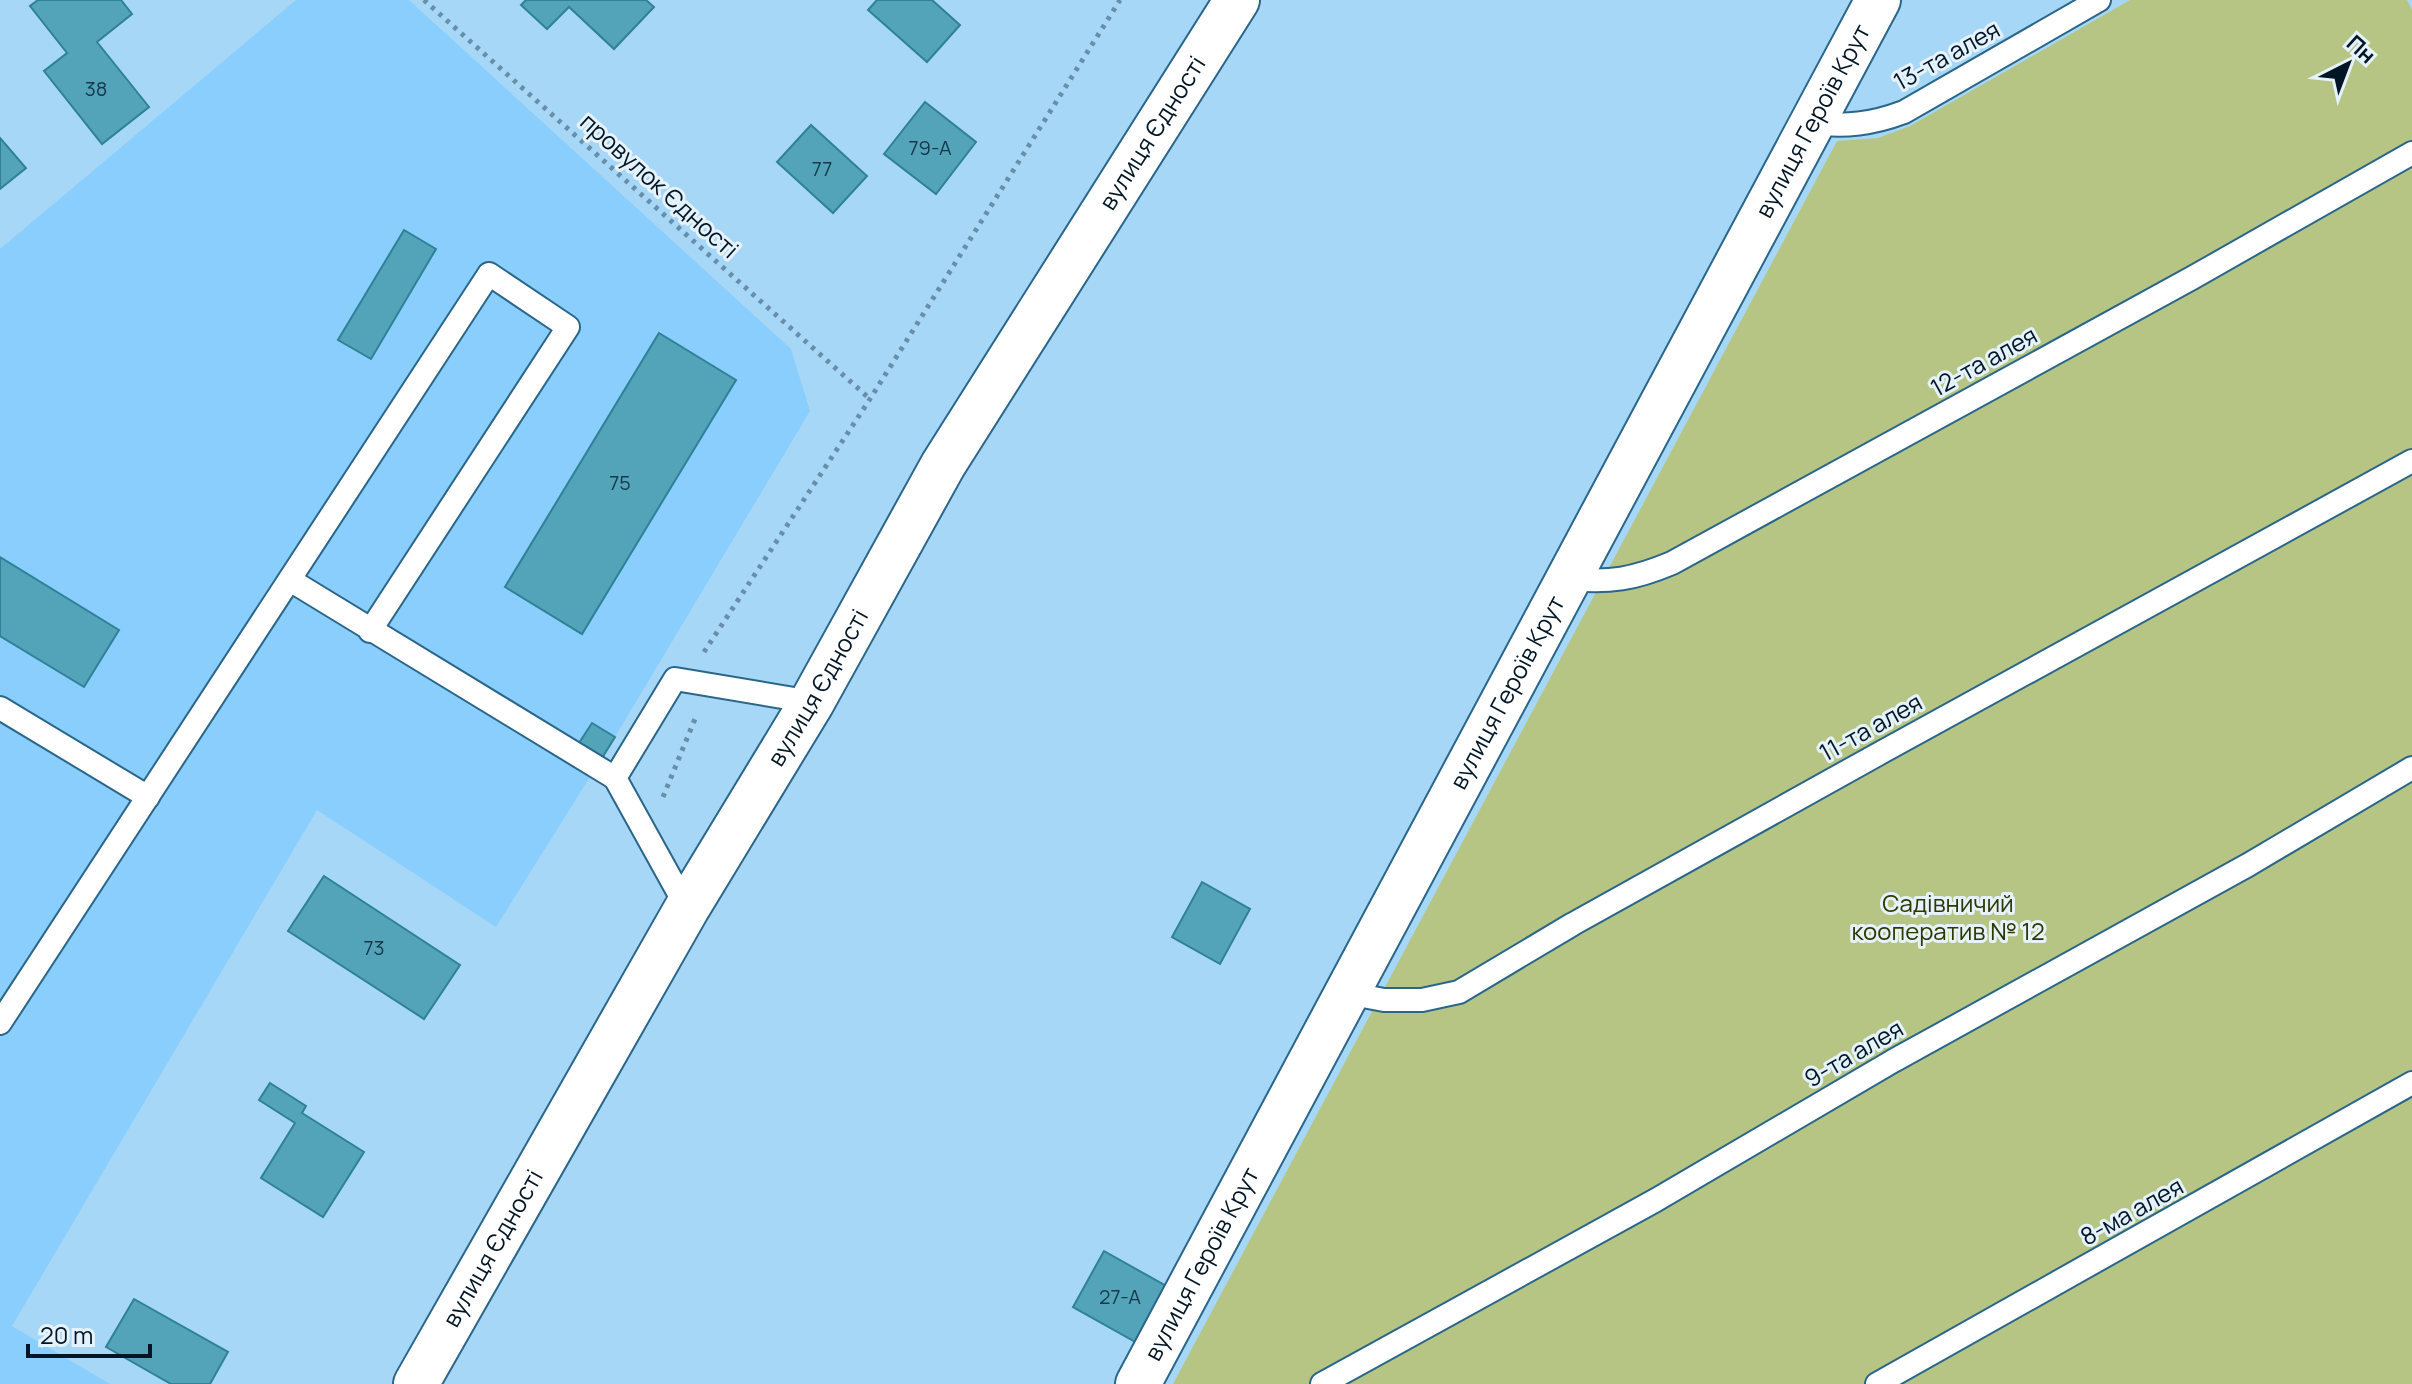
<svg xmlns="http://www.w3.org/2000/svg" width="2412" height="1384" font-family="Manrope,sans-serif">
  <rect width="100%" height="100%" fill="#a7d7f7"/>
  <polygon fill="#89cefc" points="296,0 409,0 791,349 810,411 615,737 496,927 317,810 12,1326 110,1384 0,1384 0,249"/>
  <polygon fill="#b6c583" points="2130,0 2407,0 2412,10 2412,1384 1173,1384 1837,141 1878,138 1910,126"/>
  <g fill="#53a3b9" stroke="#2e8197" stroke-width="2">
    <polygon points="38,0 121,0 132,14 97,42 149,107 102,144 44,71 67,53 30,6"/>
    <polygon points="526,0 646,0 654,7 614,49 569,7 547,29 521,5"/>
    <polygon points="877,0 932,0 960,25 927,62 868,10"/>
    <polygon points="925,102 976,142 936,194 884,154"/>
    <polygon points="811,125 867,176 833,213 777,162"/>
    <polygon points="0,138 26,168 0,189"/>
    <polygon points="404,230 436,249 371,359 338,340"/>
    <polygon points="659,333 736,380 582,634 505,587"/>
    <polygon points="0,557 119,630 84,687 0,636"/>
    <polygon points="592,723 615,737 602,758 579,743"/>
    <polygon points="324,876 460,965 424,1019 288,931"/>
    <polygon points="1202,882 1250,909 1220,964 1172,937"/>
    <polygon points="270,1083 306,1106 302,1113 364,1152 323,1217 261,1178 295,1123 259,1100"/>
    <polygon points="1104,1251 1168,1287 1137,1343 1073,1307"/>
    <polygon points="134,1299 228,1352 210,1384 171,1384 106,1347"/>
  </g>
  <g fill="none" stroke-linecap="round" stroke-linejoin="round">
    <g stroke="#2a668a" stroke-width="26">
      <g id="service">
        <path d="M1812,123C1846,127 1872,124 1904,112L2099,0"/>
        <path d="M1569,579C1610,583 1634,579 1672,563L2192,278L2412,153"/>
        <polyline points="290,580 615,778"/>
        <polyline points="0,708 148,797"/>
        <polyline points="687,908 615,778 675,679 812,702"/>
        <polyline points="1347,993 1384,1000 1422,1000 1459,992 1573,924 1882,752 2412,461"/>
        <polyline points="0,1023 489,274 568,327 370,631"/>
        <polyline points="1322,1384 1656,1200 1893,1061 2248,865 2412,768"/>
        <polyline points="1877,1384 2412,1083"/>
      </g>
    </g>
    <g stroke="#2a668a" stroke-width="48">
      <g id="minor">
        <path id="s1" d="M1138,1384L1878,0"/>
      </g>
    </g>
    <g stroke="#2a668a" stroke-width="48">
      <g id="secondary">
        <path id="s2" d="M416,1384L687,908L812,702L943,465L1237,0"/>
      </g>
    </g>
    <g stroke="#688ea8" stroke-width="5" stroke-dasharray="4 6" stroke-linecap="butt">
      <polyline points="424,0 870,399"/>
      <polyline points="704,652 870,399 1120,0"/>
      <polyline points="663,797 697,714"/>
    </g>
    <use href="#service" stroke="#fff" stroke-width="22"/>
    <use href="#minor" stroke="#fff" stroke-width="44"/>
    <use href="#secondary" stroke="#fff" stroke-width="44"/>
  </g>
  <g text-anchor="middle" stroke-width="6" stroke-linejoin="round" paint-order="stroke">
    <g font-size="20" fill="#15394a">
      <text x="96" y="96">38</text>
      <text x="930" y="155">79-А</text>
      <text x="822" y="176">77</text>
      <text x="620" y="490">75</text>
      <text x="374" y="955">73</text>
      <text x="1120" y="1304">27-А</text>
    </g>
    <g font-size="24" fill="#001625" stroke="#e6f2fb">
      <text transform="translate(1947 56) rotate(-29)" y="8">13-та алея</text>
      <text dy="8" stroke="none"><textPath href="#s1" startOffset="1432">вулиця Героїв Крут</textPath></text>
      <text dy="8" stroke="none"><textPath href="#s2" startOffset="1452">вулиця Єдності</textPath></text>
      <text transform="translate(659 186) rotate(42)" y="8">провулок Єдності</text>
      <text transform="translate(1984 362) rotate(-29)" y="8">12-та алея</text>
      <text dy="8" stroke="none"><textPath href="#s2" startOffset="804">вулиця Єдності</textPath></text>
      <text dy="8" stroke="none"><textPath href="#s1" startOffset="784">вулиця Героїв Крут</textPath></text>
      <text transform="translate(1871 728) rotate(-29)" y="8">11-та алея</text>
      <text transform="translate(1854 1054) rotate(-30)" y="8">9-та алея</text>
      <text transform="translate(2132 1212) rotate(-29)" y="8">8-ма алея</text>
      <text dy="8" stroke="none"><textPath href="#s2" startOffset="156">вулиця Єдності</textPath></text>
      <text dy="8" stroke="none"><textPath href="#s1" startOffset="136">вулиця Героїв Крут</textPath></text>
    </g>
    <g font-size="24" fill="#2f3701" stroke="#e6f2fb">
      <text x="1948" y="912">Садівничий<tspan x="1948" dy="28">кооператив № 12</tspan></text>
    </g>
  </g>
  <g transform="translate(2348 64) rotate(42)" stroke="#e6f2fb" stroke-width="6" paint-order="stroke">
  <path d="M0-6L14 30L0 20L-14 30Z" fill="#001625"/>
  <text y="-12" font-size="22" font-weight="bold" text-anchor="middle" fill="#001625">Пн</text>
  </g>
  <path d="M28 1344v12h122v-12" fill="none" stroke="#001625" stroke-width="4"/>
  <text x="40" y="1344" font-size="24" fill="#001625" stroke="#e6f2fb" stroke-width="6" paint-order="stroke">20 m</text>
</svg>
